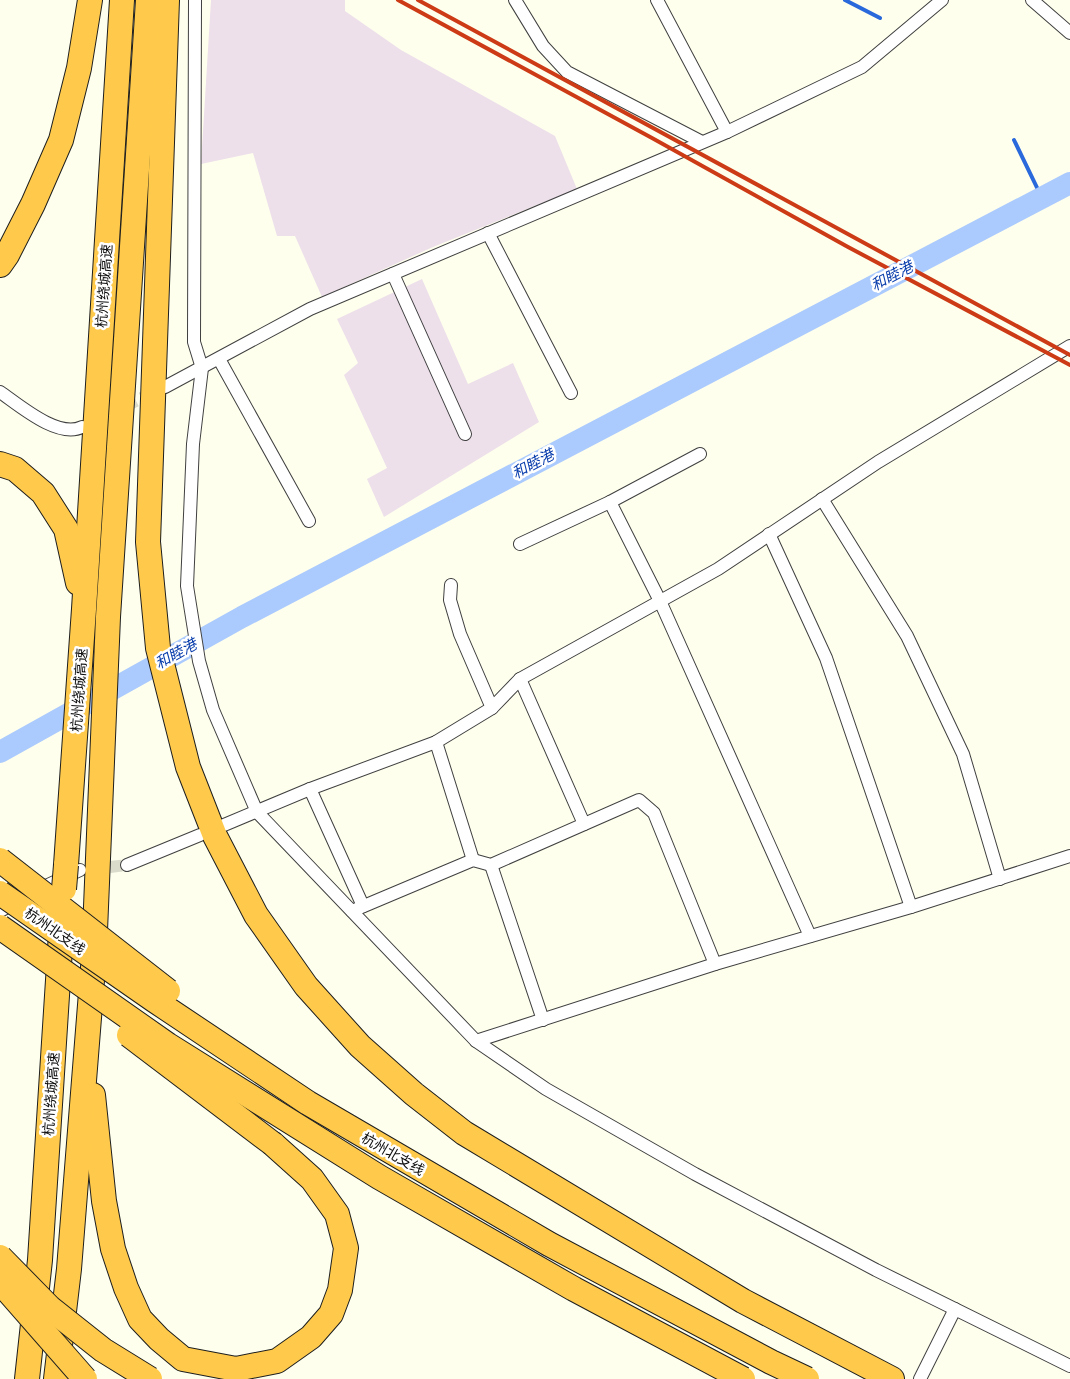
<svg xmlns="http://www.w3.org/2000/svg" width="1070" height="1379" font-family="'Source Serif 4','Noto Sans SC',serif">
  <rect width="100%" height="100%" fill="#feffed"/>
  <g fill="#ede0eb">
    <polygon points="211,0 345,0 345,11 401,50 555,136 577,189 433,247 322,297 295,236 277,236 253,153 201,164"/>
    <polygon points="422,279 468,384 513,363 539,422 384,517 367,479 387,468 344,375 358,363 337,319"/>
  </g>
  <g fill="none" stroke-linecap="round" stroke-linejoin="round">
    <g stroke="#2a69dc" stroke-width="4">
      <polyline points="845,0 880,18"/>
      <polyline points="1014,140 1042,198"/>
    </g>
    <polyline stroke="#abcafd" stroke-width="22" points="0,752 242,617 1070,183"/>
    <g stroke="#dadbcb" stroke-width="12" stroke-dasharray="12 6" stroke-linecap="butt">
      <polyline points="93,422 156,391"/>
      <polyline points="92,869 127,865"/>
    </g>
    <g stroke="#404040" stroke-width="14">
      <g id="minor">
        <polyline points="195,0 194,342 202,368 193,444 187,586 199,661 213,710 257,812 476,1041 546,1089 695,1174 876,1270 1070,1366"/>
        <polyline points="515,0 543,46 567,72 702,142"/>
        <polyline points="657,0 727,132"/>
        <polyline points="1032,0 1070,33"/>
        <polyline points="488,233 571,393"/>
        <polyline points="393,274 465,434"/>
        <polyline points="219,359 309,521"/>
        <polyline points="165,387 310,309 727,132 862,67 942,0"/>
        <path d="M0,392C19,405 58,439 82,427"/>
        <polyline points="700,454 610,502 660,601 810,936"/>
        <polyline points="822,499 907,636 963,754 1000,879"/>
        <polyline points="769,534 826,658 911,907"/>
        <polyline points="520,544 610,502"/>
        <polyline points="451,585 450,600 460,634 492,708"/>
        <polyline points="520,679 584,824"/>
        <polyline points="436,742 473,860"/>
        <polyline points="310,789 363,906"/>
        <polyline points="224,825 310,789 436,742 492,708 520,679 718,569 878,462 1070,346"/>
        <polyline points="127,865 200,835"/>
        <polyline points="491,865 543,1020"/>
        <polyline points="0,911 48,885 80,870"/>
        <polyline points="352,911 473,860 491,865 639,800 654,813 715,964"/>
        <polyline points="476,1041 715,964 911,907 1070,856"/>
        <polyline points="920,1379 955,1309"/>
      </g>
    </g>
    <g stroke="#1e1e1e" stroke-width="26">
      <g id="motorway">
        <polyline points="167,0 148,542 158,648 188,767 215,836 256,915 306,986 360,1046 414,1094 464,1133 743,1301 892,1379"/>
        <polyline points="0,265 7,255 33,204 61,140 79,68 90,0"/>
        <polyline points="0,464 15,469 43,493 66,529 78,583"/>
        <polyline points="66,865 84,609 122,0"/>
        <polyline points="93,1095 104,1201 113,1249 126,1288 140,1319 159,1339 183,1359 236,1369 277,1361 311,1337 331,1314 340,1290 346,1248 337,1214 312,1179 273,1144"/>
        <polyline points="27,1379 40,1260 62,918"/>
        <polyline points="56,1379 69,1269 94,955 108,617 148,0"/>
      </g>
    </g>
    <use href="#minor" stroke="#fff" stroke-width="12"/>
    <use href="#motorway" stroke="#ffca4b" stroke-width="24"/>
    <g stroke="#cc3a16" stroke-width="4">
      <polyline points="398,0 652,138 848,247 1070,365"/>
      <polyline points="418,0 1070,355"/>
    </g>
    <g stroke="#1e1e1e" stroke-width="26" stroke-linecap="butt">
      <g id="motorway-bridge">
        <polyline points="0,860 168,991"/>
        <polyline points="64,889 66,865"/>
        <polyline points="0,893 154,1000 308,1103 549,1244 771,1362 807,1379"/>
        <polyline points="0,927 168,1045 379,1177 574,1289 743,1379"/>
        <polyline points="129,1035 273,1144"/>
        <polyline points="0,1257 50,1308 103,1350 150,1379"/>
        <polyline points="0,1282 85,1379"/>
      </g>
    </g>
    <use href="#motorway-bridge" stroke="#ffca4b" stroke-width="24"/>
  </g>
  <g text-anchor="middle" stroke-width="5" stroke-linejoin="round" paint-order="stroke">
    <g font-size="14" fill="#0d0d0d" stroke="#fff">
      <text transform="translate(104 286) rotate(-86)" y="5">杭州绕城高速</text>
      <text transform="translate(79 690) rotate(-86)" y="5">杭州绕城高速</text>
      <text transform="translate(55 931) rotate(35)" y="5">杭州北支线</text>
      <text transform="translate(51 1094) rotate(-86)" y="5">杭州绕城高速</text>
      <text transform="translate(393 1154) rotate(30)" y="5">杭州北支线</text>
    </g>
    <g font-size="15" font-style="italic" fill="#093dac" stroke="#fff">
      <text transform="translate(892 276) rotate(-28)" y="5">和睦港</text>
      <text transform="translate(533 464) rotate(-28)" y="5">和睦港</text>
      <text transform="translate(176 654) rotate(-29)" y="5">和睦港</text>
    </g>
  </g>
</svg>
